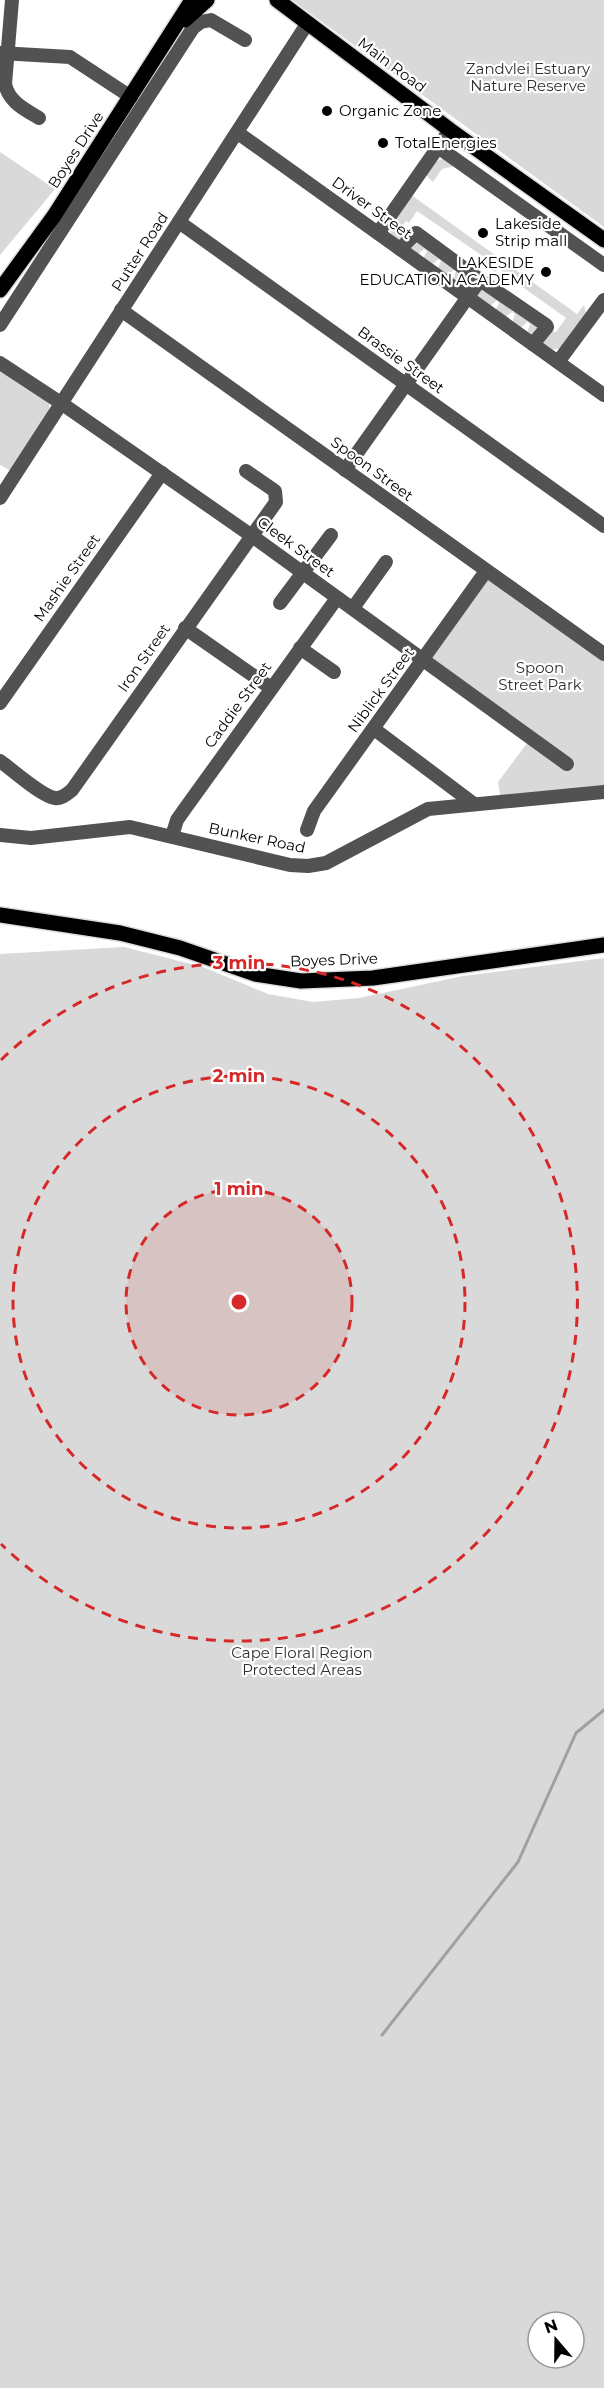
<svg xmlns="http://www.w3.org/2000/svg" width="604" height="2388" font-family="Montserrat,sans-serif">
  <rect width="100%" height="100%" fill="#fff"/>
  <g fill="#d9d9d9" fill-rule="evenodd">
    <polygon points="292,0 604,0 604,227"/>
    <polygon points="0,152 55,189 0,255"/>
    <polygon points="445,158 455,166 442,169 433,182 425,174 434,162"/>
    <polygon points="410,194 577,314 584,305 586,314 562,348 550,350 540,343 551,331 556,332 566,318 503,273 499,268 495,272 484,264 487,259 417,211 409,223 406,221 403,226 409,231 401,244 393,237 389,228"/>
    <polygon points="415,239 474,278 465,290 453,281 456,271 454,270 447,276 437,270 441,261 439,259 431,265 423,259 427,251 424,249 417,255 408,249"/>
    <polygon points="482,286 499,301 513,306 512,311 514,312 518,309 528,318 527,321 541,328 535,339 527,333 530,324 527,322 520,329 512,323 515,314 512,312 505,317 495,311 499,303 497,300 489,307 475,297"/>
    <polygon points="0,368 49,402 49,412 11,471 0,465"/>
    <polygon points="486,571 604,654 604,792 501,801 498,782 531,738 423,659"/>
    <path d="M124,947L203,967L268,994L313,1002L359,998L463,976L604,958V2388H0V954ZM538,2322H574V2358H538Z"/>
  </g>
  <g fill="none" stroke-linecap="round" stroke-linejoin="round">
    <polyline stroke="#a0a0a0" stroke-width="3" points="382,2035 518,1862 576,1733 604,1710"/>
    <g stroke="#dbdbdb" stroke-width="18">
      <g id="major">
        <polyline points="277,0 450,130 604,240"/>
        <polyline points="185,20 207,0"/>
        <polyline points="0,290 54,216 192,0"/>
        <polyline points="0,915 120,933 180,948 255,974 301,981 373,978 604,945"/>
      </g>
    </g>
    <g stroke="#525252" stroke-width="14">
      <path d="M12,0L5,84C9,102 24,109 39,118"/>
      <polyline points="0,53 70,57 131,97"/>
      <polyline points="238,133 604,395"/>
      <polyline points="438,147 604,265"/>
      <polyline points="179,222 604,526"/>
      <polyline points="378,233 450,130"/>
      <polyline points="480,280 546,325 547,327 533,344"/>
      <polyline points="121,310 604,654"/>
      <polyline points="0,325 193,28 201,22 211,20 245,40"/>
      <polyline points="558,362 604,300"/>
      <polyline points="0,363 61,403 252,536 567,764"/>
      <polyline points="345,470 480,280 416,233 400,249"/>
      <polyline points="0,498 307,24"/>
      <polyline points="280,603 331,535"/>
      <polyline points="353,608 386,562"/>
      <polyline points="185,628 271,688"/>
      <polyline points="300,648 334,672"/>
      <polyline points="0,703 162,473"/>
      <polyline points="374,729 474,804"/>
      <path d="M0,761C13,770 41,796 55,798C62,799 67,794 72,790L276,502L275,491L246,471"/>
      <polyline points="307,830 314,811 486,571"/>
      <polyline points="0,835 31,838 130,827 290,865 308,866 326,863 428,809 604,792"/>
      <polyline points="172,836 177,820 184,810 337,598"/>
    </g>
    <use href="#major" stroke="#000" stroke-width="15"/>
  </g>
  <circle cx="239" cy="1302" r="113" fill="#d62828" fill-opacity=".12"/>
  <g fill="none" stroke="#d62828" stroke-width="3" stroke-dasharray="10 8">
    <circle cx="239" cy="1302" r="113"/>
    <circle cx="239" cy="1302" r="226"/>
    <path d="M1 1060A339 339 0 1 1 1 1544"/>
  </g>
  <g fill="#000" stroke="#fff" stroke-width="2">
    <circle cx="327" cy="111" r="6"/>
    <circle cx="383" cy="143" r="6"/>
    <circle cx="483" cy="233" r="6"/>
    <circle cx="546" cy="272" r="6"/>
  </g>
  <g text-anchor="middle" stroke-width="4.5" stroke-linejoin="round" paint-order="stroke">
    <g font-size="15" fill="#000" stroke="#fff">
      <text transform="translate(392 65) rotate(37)" y="5">Main Road</text>
      <text transform="translate(76 150) rotate(-57)" y="5">Boyes Drive</text>
      <text transform="translate(372 208) rotate(36)" y="5">Driver Street</text>
      <text transform="translate(140 252) rotate(-57)" y="5">Putter Road</text>
      <text transform="translate(401 360) rotate(36)" y="5">Brassie Street</text>
      <text transform="translate(372 469) rotate(36)" y="5">Spoon Street</text>
      <text transform="translate(296 547) rotate(36)" y="5">Cleek Street</text>
      <text transform="translate(67 578) rotate(-55)" y="5">Mashie Street</text>
      <text transform="translate(144 658) rotate(-55)" y="5">Iron Street</text>
      <text transform="translate(381 690) rotate(-54)" y="5">Niblick Street</text>
      <text transform="translate(238 705) rotate(-54)" y="5">Caddie Street</text>
      <text transform="translate(257 838) rotate(12)" y="5">Bunker Road</text>
      <text transform="translate(334 960) rotate(-2)" y="5">Boyes Drive</text>
    </g>
    <g font-size="15" fill="#303030" stroke="#fff">
      <text x="528" y="74">Zandvlei Estuary<tspan x="528" dy="17">Nature Reserve</tspan></text>
      <text x="540" y="673">Spoon<tspan x="540" dy="17">Street Park</tspan></text>
      <text x="302" y="1658">Cape Floral Region<tspan x="302" dy="17">Protected Areas</tspan></text>
    </g>
    <g font-size="15" fill="#000" stroke="#fff" text-anchor="start">
      <text x="339" y="116">Organic Zone</text>
      <text x="395" y="148">TotalEnergies</text>
      <text x="495" y="229">Lakeside<tspan x="495" dy="17">Strip mall</tspan></text>
      <text x="534" y="268" text-anchor="end">LAKESIDE<tspan x="534" dy="17">EDUCATION ACADEMY</tspan></text>
    </g>
  </g>
  <circle cx="239" cy="1302" r="9" fill="#d62828" stroke="#fff" stroke-width="3"/>
  <g font-size="18" text-anchor="middle" font-weight="bold" fill="#d62828" stroke="#fff" stroke-width="4.5" stroke-linejoin="round" paint-order="stroke">
    <text x="239" y="969">3 min</text>
    <text x="239" y="1082">2 min</text>
    <text x="239" y="1195">1 min</text>
  </g>
  <g transform="translate(556 2340) rotate(340)"><circle r="28" fill="#ffffff" stroke="#999999" stroke-width="1.5"/>
  <path d="M0-4.5L10 22L0 15L-10 22Z" fill="#000000"/>
  <text y="-9" font-size="16" font-weight="bold" text-anchor="middle" fill="#000000">N</text>
  </g>
</svg>
